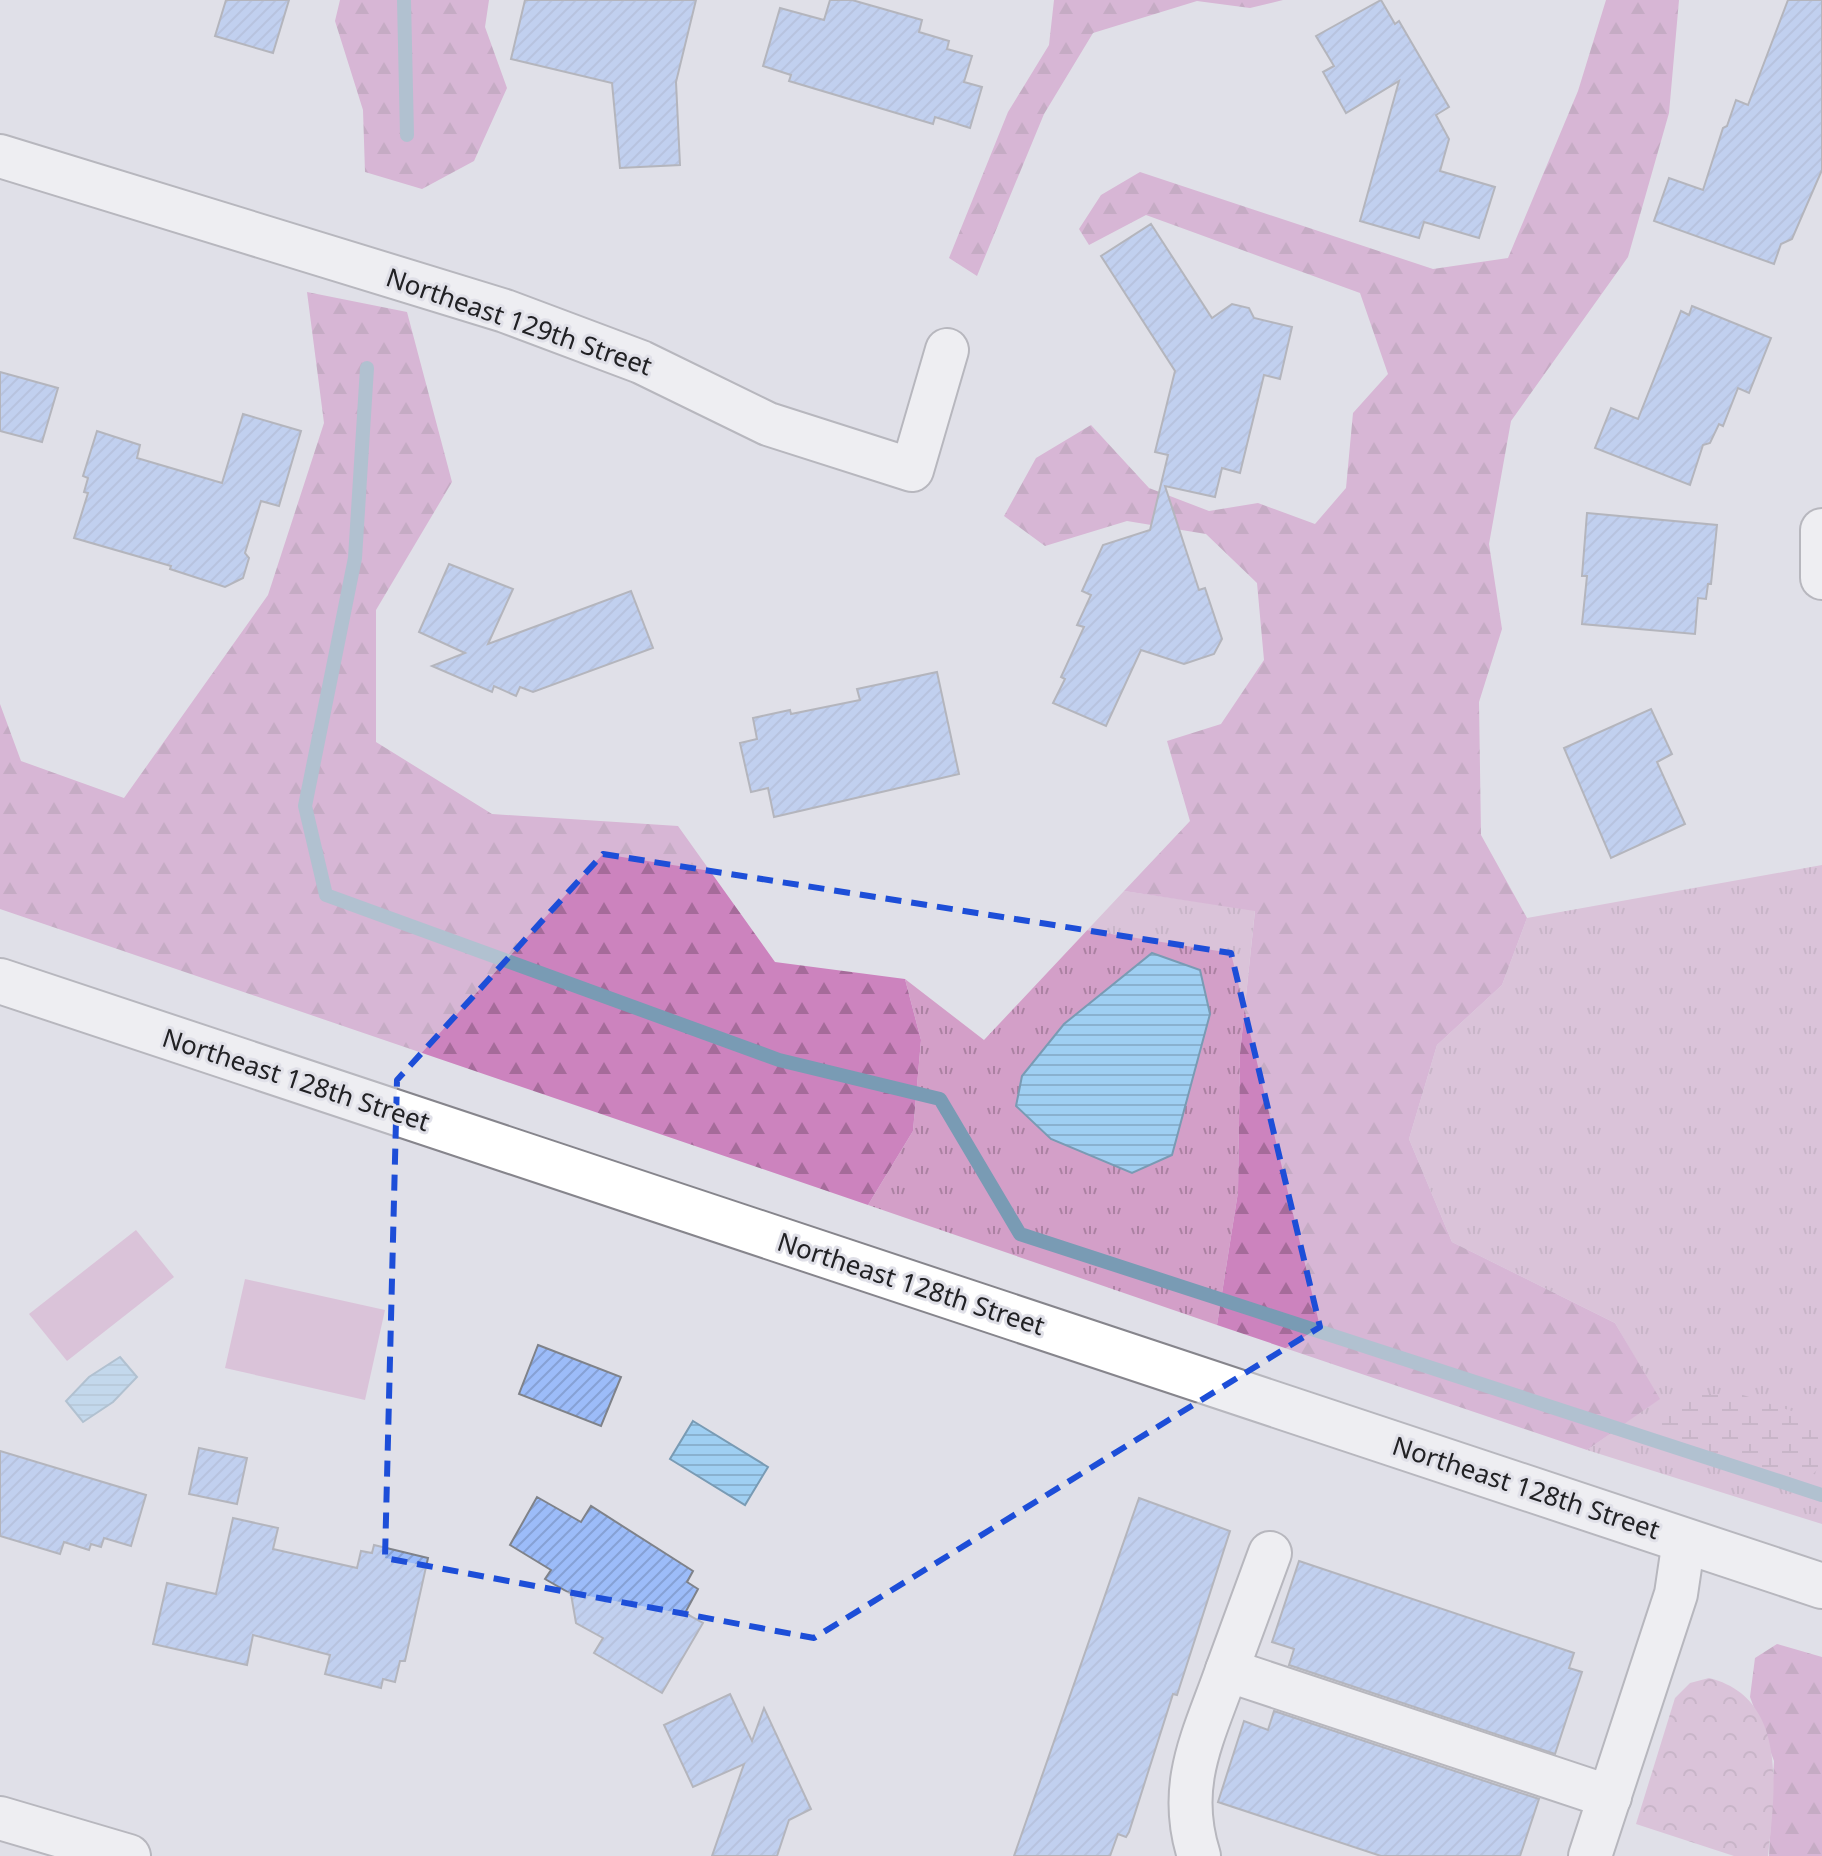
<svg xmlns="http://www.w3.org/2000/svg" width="1822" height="1856" font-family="'Noto Sans',sans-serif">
  <defs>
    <pattern id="grass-tufts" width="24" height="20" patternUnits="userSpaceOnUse" patternTransform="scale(2)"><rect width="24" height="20" fill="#d39fc8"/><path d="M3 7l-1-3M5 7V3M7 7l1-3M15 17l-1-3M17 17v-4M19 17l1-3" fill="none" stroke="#ab81a2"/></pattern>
    <pattern id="forest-firs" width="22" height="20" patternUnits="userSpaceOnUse" patternTransform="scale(2)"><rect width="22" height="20" fill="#cc83be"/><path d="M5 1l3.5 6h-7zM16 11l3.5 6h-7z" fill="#a56b9a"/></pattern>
    <pattern id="wetland-marsh" width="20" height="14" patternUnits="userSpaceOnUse" patternTransform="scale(2)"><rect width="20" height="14" fill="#d39fc8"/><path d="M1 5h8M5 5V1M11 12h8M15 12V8" fill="none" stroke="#ab81a2"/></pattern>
    <pattern id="park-crowns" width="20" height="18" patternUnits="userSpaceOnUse" patternTransform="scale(2)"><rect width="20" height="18" fill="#d39fc8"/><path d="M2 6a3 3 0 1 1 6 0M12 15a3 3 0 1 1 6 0" fill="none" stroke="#ab81a2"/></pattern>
    <pattern id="water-rules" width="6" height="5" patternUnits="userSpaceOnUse" patternTransform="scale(2)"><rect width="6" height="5" fill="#9fcff2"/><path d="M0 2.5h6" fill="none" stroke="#89b1cf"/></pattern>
    <pattern id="building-hatch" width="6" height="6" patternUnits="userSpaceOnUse" patternTransform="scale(2)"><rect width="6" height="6" fill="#9cbcf9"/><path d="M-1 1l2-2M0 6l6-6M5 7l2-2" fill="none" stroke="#86a1d5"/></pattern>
  </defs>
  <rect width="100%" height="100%" fill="#e0e0e8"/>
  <g fill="url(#grass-tufts)">
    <polygon points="1822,865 1822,1524 1587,1450 1659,1399 1615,1323 1452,1242 1409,1139 1437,1045 1502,985 1527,918"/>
    <polygon points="1124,891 1255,910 1240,1053 1238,1192 1217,1325 868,1205 913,1131 921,1040 905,979 984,1040"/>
  </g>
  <g fill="url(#forest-firs)">
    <polygon points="340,0 489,0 485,27 507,88 474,161 422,189 365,172 363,110 335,21"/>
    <polygon points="1054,0 1283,0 1250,8 1197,1 1093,33 1044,114 977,276 949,258 1008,112 1049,45"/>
    <polygon points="1606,0 1679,0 1669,113 1628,257 1511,421 1489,544 1502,629 1479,702 1481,835 1527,918 1502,985 1437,1045 1409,1139 1452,1242 1615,1323 1660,1399 1587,1450 1217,1325 1238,1192 1240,1053 1255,911 1124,891 1190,821 1167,741 1221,724 1264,660 1257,583 1206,534 1127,521 1045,546 1004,516 1036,458 1091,425 1149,488 1209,511 1258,503 1315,524 1346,488 1353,413 1388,374 1360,293 1146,215 1089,245 1079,229 1101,195 1140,172 1433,269 1508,258 1578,91"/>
    <polygon points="307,292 407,312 452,482 376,610 376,742 492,814 678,826 775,962 905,979 921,1040 913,1131 868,1205 0,909 0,704 21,761 124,798 268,595 324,423"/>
    <polygon points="1777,1644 1822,1657 1822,1856 1769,1856 1774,1761 1750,1697 1755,1658"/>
  </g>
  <polygon fill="url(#wetland-marsh)" points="1705,1394 1740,1394 1822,1421 1822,1465 1812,1475 1764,1475 1652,1438 1658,1412"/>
  <path fill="url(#park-crowns)" d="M1709,1678C1789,1698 1775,1792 1768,1856H1734L1636,1824L1675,1698L1690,1683Z"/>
  <g fill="#d39fc8">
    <polygon points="136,1230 174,1277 67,1361 29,1314"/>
    <polygon points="245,1279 385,1310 365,1400 225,1368"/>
  </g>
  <g fill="url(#water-rules)" stroke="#799bb4" stroke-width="2">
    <polygon points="1152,953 1200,970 1210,1014 1172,1155 1132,1173 1051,1139 1016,1106 1022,1076 1064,1024"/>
    <polygon points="120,1357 137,1377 113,1402 83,1422 66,1401 89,1377"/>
    <polygon points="693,1421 768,1467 745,1505 670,1459"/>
  </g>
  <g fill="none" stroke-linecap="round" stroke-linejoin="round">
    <g stroke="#799bb4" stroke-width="14">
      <polyline points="404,0 407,135"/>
      <polyline points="367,368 355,558 305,806 326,895 779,1060 940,1099 1020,1234 1822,1495"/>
    </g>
  </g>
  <g fill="url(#building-hatch)" stroke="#7f8289" stroke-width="2">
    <polygon points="226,0 289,0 273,53 215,36"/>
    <polygon points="525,0 696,0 676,82 680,165 620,168 612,83 511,59"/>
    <polygon points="830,0 852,0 922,20 919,32 949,41 947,49 972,56 964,82 982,87 970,128 935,117 933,124 789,81 791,75 763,66 780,8 824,20"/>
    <polygon points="1381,0 1395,24 1399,21 1449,107 1436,115 1449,139 1440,171 1495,187 1479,238 1424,222 1419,238 1360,221 1399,81 1346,113 1323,72 1334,66 1316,36"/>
    <polygon points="1788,0 1822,0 1822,170 1792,239 1781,244 1774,264 1654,221 1669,178 1703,190 1723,128 1727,126 1736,100 1748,105"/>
    <polygon points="1151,224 1212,318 1232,304 1249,308 1254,318 1292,327 1280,379 1264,375 1240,473 1222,468 1215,497 1165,486 1199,590 1205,588 1222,639 1214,654 1184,664 1141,650 1106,726 1053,703 1065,679 1061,677 1084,627 1077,625 1091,595 1082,591 1103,545 1150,530 1168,455 1155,452 1175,371 1101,256"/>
    <polygon points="1692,306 1771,338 1749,393 1738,388 1723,426 1719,424 1710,443 1703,445 1690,485 1595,448 1611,408 1638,419 1681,311 1689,315"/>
    <polygon points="0,372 58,388 42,442 0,431"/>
    <polygon points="243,414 301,431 279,506 261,501 245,553 249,558 243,578 225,587 170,569 171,566 74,538 88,493 84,492 88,478 83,476 97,431 140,445 137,458 222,483"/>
    <polygon points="1587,513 1717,525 1711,584 1708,584 1706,599 1698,598 1695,634 1582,624 1587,576 1582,576"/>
    <polygon points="449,564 513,589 488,644 631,591 653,648 533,692 520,687 516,696 494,686 492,692 432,666 465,653 419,632"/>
    <polygon points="937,672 959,774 774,817 768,788 751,792 740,743 757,739 753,718 790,710 791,714 860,700 857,689"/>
    <polygon points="1651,709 1672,754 1657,762 1685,824 1611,858 1564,748"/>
    <polygon points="538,1345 621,1377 601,1426 519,1394"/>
    <polygon points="199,1448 247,1458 237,1504 189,1494"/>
    <polygon points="0,1451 146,1495 131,1546 104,1538 101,1547 91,1544 89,1550 64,1542 60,1554 0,1536"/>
    <polygon points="537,1497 581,1522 591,1506 693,1571 687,1582 698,1589 685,1613 703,1623 662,1693 594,1653 603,1638 576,1623 571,1594 545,1579 551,1570 510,1545"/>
    <polygon points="1139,1498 1230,1531 1177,1695 1173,1694 1129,1832 1126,1837 1118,1834 1110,1856 1014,1856"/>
    <polygon points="233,1518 278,1528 273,1549 357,1568 361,1551 372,1553 374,1545 428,1558 405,1661 400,1661 395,1682 383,1679 381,1688 325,1674 330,1655 253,1635 247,1665 153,1644 167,1583 216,1594"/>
    <polygon points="1299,1561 1574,1653 1569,1668 1582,1672 1555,1754 1289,1665 1294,1649 1272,1642"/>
    <polygon points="730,1694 752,1741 764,1708 811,1809 789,1820 777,1856 712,1856 744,1764 693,1787 664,1725"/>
    <polygon points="1274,1711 1539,1799 1520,1856 1381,1856 1218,1802 1244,1721 1268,1730"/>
  </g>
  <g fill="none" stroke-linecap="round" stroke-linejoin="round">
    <g stroke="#86858c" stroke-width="46">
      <g id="minor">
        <polyline points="0,156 505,311 641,362 768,424 912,470 947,350"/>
        <polyline points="1822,530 1822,578"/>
        <polyline points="1227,1670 1270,1553"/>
        <polyline points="0,1818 129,1856"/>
        <path d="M1199,1856C1176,1784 1204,1736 1227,1670L1610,1797"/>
        <polyline points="1590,1856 1676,1594 1684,1540"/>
      </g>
    </g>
    <g stroke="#86858c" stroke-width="48">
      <polyline id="tertiary" points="0,981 1822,1586"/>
    </g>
    <use href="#minor" stroke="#fff" stroke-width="42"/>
    <use href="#tertiary" stroke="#fff" stroke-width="44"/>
  </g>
  <path d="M0 0H1822V1856H0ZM603,854L1231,953L1320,1327L814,1638L385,1558L397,1080Z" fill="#e0e0e8" fill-opacity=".55" fill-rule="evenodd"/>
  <path fill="none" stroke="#1d4ed8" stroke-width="6" stroke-dasharray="16 10" stroke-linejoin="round" d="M603,854L1231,953L1320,1327L814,1638L385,1558L397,1080Z"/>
  <g text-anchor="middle" stroke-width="6" stroke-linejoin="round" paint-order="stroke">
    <g font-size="26" fill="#212124" stroke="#e0e0e8">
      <text transform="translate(519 322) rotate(19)" y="9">Northeast 129th Street</text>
      <text transform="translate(296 1080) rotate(18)" y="9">Northeast 128th Street</text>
      <text transform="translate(911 1284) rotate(18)" y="9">Northeast 128th Street</text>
      <text transform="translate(1526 1488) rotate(18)" y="9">Northeast 128th Street</text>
    </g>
  </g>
</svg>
